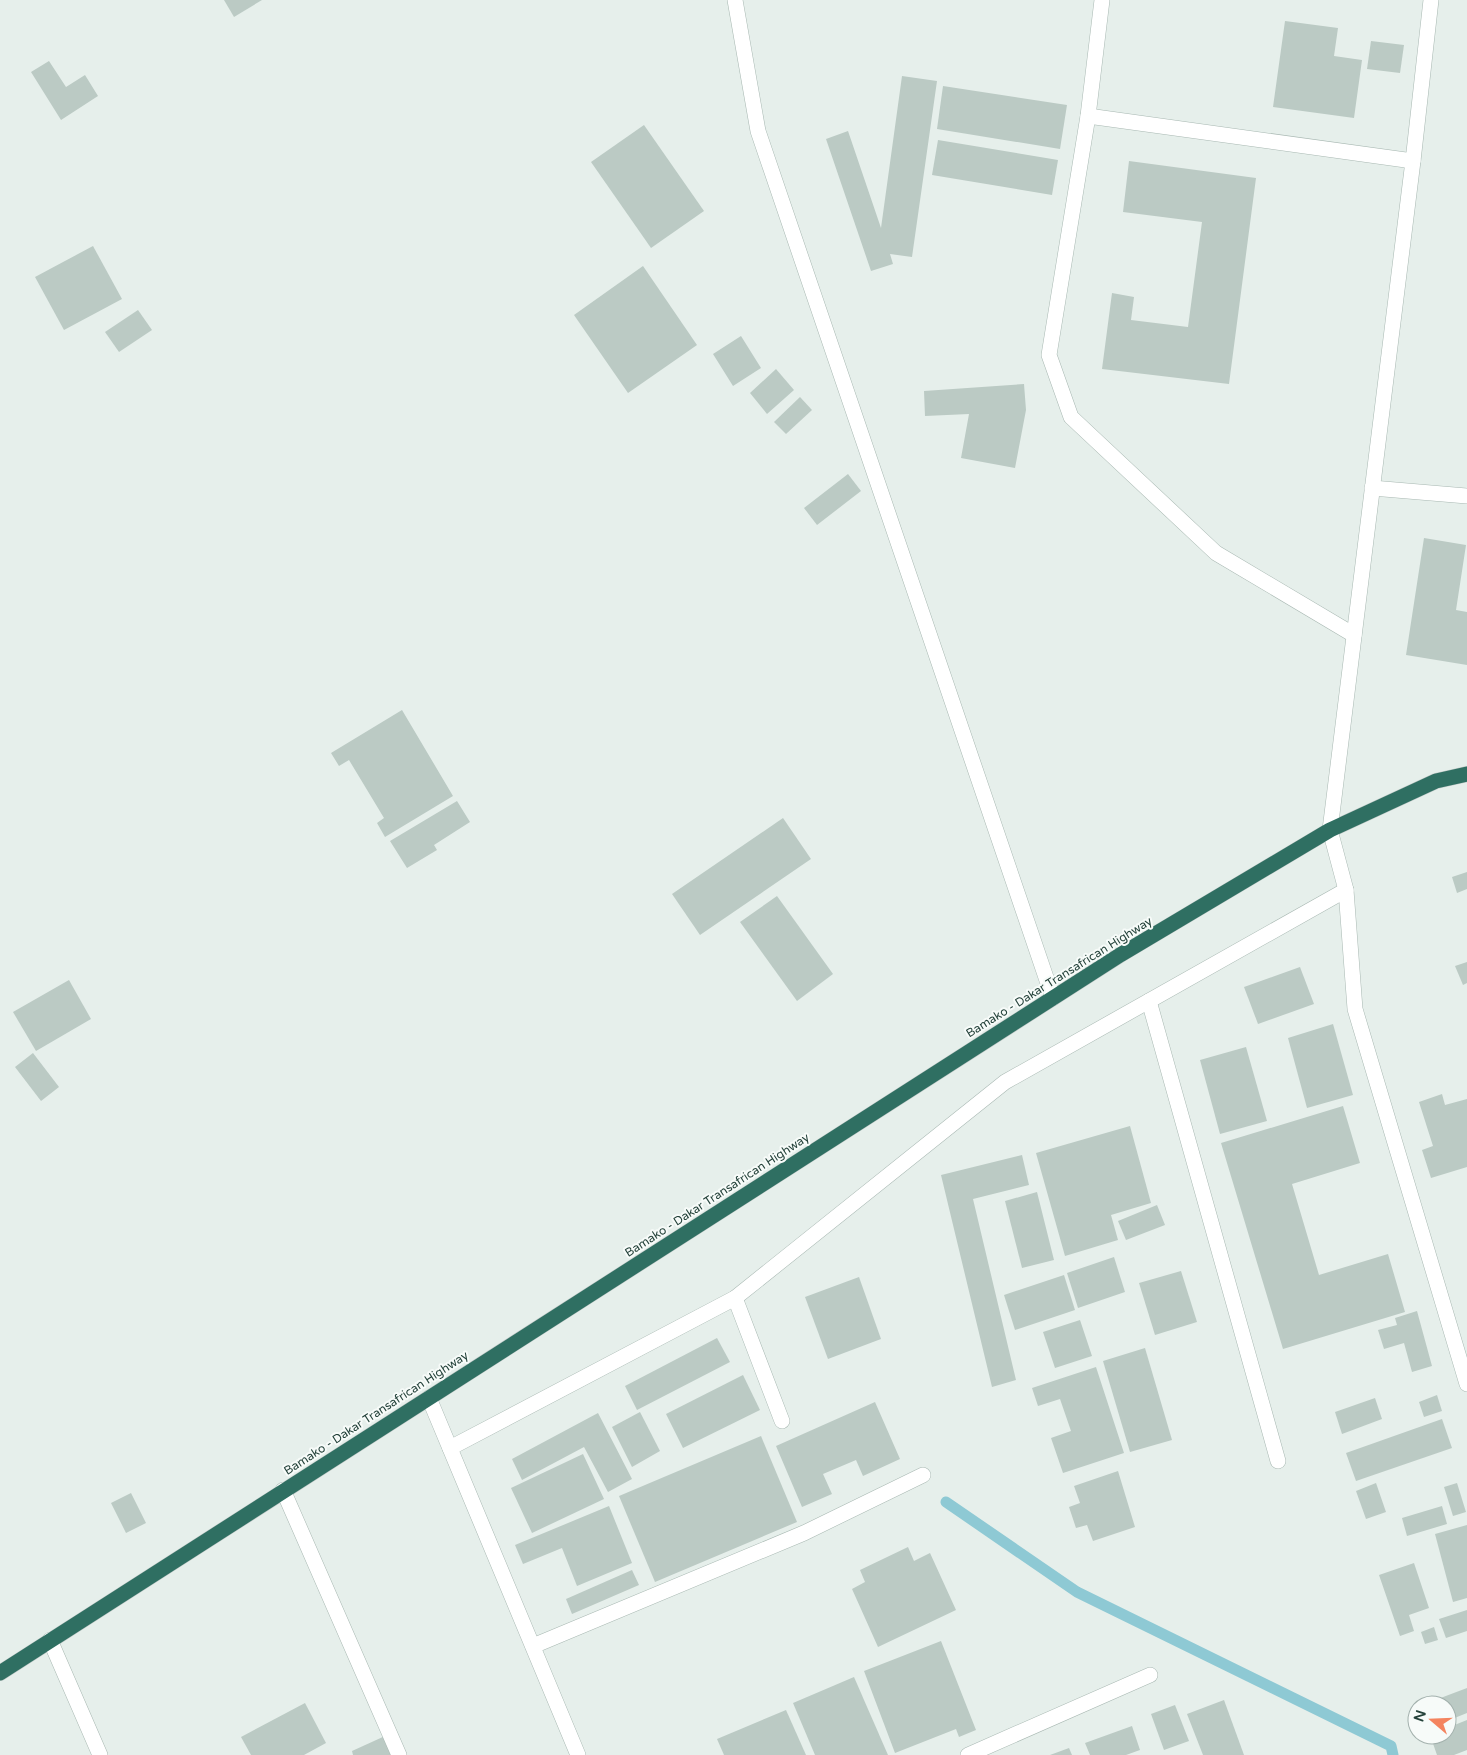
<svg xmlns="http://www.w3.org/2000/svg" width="1467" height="1755" font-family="'Varela Round',sans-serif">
  <rect width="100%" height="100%" fill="#e6efeb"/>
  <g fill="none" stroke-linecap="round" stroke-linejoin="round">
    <polyline stroke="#8ec9d4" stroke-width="11" points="946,1502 1077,1592 1391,1746 1393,1755"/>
  </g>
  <g fill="#bbcac4">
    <polygon points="224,0 262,0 234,17"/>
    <polygon points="1285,21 1338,28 1334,56 1362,60 1354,118 1273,107"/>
    <polygon points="1371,41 1404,45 1400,73 1367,69"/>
    <polygon points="49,61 66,87 85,75 98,96 61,120 31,72"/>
    <polygon points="902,76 937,81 912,257 890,254 893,264 871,271 826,139 848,131 881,228"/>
    <polygon points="943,86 1067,105 1060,149 937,129"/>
    <polygon points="644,125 704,211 651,248 591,162"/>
    <polygon points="938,140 1058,160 1052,195 932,175"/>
    <polygon points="1129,161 1256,178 1229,384 1102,369 1112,293 1134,297 1131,320 1188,327 1202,222 1123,212"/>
    <polygon points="93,246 122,299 64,330 35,277"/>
    <polygon points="643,266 697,345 628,393 574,315"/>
    <polygon points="138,310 152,330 119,352 105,332"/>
    <polygon points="741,336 761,368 733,386 713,354"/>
    <polygon points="776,369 794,390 767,414 750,393"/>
    <polygon points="1024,384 1026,410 1015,468 961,458 969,414 925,416 924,391"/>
    <polygon points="800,397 812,410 786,434 774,422"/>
    <polygon points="848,474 861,491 817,525 804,508"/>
    <polygon points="1424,538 1466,545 1456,610 1467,612 1467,665 1406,655"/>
    <polygon points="402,710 453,796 385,837 377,823 384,818 349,760 339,766 331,753"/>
    <polygon points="457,801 470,822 434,845 437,850 407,868 390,841"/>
    <polygon points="783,818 811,859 700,935 672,894"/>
    <polygon points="1467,872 1467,889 1457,893 1452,877"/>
    <polygon points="777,896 833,974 797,1001 740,922"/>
    <polygon points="1467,962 1467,983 1463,985 1455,966"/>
    <polygon points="1300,967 1314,1004 1258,1024 1244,987"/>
    <polygon points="69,980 91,1019 36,1051 13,1012"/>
    <polygon points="1333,1024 1353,1095 1307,1108 1288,1038"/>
    <polygon points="1246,1047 1267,1121 1220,1134 1200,1060"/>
    <polygon points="33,1053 59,1087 41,1101 15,1067"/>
    <polygon points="1442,1094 1445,1105 1467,1099 1467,1167 1431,1178 1422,1150 1433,1146 1419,1102"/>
    <polygon points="1343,1106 1360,1163 1292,1184 1319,1275 1388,1254 1405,1312 1283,1349 1221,1143"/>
    <polygon points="1130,1126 1151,1203 1111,1215 1118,1240 1065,1256 1036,1153"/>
    <polygon points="1022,1155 1029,1185 973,1199 1016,1380 992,1387 941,1175"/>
    <polygon points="1037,1192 1054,1260 1022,1268 1005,1201"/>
    <polygon points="1157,1205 1165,1225 1126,1240 1118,1221"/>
    <polygon points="1114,1257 1125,1292 1078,1308 1067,1273"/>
    <polygon points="1181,1271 1197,1322 1155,1335 1139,1283"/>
    <polygon points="1064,1275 1075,1310 1015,1330 1004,1295"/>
    <polygon points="859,1277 881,1339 828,1359 805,1297"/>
    <polygon points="1417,1311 1432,1366 1412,1372 1404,1343 1384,1349 1378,1330 1397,1325 1395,1318"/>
    <polygon points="1080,1320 1092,1356 1055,1368 1043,1332"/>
    <polygon points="717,1338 730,1362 637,1410 625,1386"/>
    <polygon points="1145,1348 1172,1440 1130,1452 1103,1361"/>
    <polygon points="1096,1367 1124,1453 1063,1473 1051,1438 1071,1431 1060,1399 1038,1406 1032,1388"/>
    <polygon points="743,1375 760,1410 683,1448 666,1414"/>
    <polygon points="1437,1395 1442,1411 1424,1417 1419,1402"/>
    <polygon points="1375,1398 1382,1419 1342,1434 1335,1412"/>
    <polygon points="875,1402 900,1459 863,1476 856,1460 823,1474 832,1494 802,1507 776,1446"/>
    <polygon points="640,1412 660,1451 632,1467 612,1427"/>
    <polygon points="598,1413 632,1479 608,1492 584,1447 522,1480 512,1459"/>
    <polygon points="1442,1419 1452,1448 1356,1481 1346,1453"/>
    <polygon points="761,1436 797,1522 655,1582 619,1496"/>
    <polygon points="583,1454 604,1499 532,1533 511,1488"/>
    <polygon points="1118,1471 1135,1527 1093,1541 1087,1525 1076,1528 1069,1507 1080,1503 1074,1486"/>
    <polygon points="1376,1483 1386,1512 1366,1519 1356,1491"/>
    <polygon points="1457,1483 1466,1512 1453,1516 1444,1487"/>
    <polygon points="131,1493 146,1523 126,1533 111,1503"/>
    <polygon points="609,1506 632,1563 577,1586 562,1548 523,1564 515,1545"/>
    <polygon points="1442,1506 1447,1524 1407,1536 1402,1518"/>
    <polygon points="1467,1525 1467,1598 1453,1602 1435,1534"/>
    <polygon points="908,1547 914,1561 930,1553 956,1610 878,1647 852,1589 865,1582 860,1570"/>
    <polygon points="1414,1563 1429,1608 1409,1615 1414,1631 1400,1636 1379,1575"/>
    <polygon points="632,1570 639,1585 572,1614 566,1599"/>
    <polygon points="1467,1610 1467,1631 1446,1638 1439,1619"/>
    <polygon points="1434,1627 1438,1640 1425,1644 1421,1632"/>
    <polygon points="941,1641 976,1730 959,1737 956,1729 895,1753 864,1671"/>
    <polygon points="854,1677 888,1755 815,1755 793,1703"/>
    <polygon points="1467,1688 1467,1713 1447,1721 1447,1705 1422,1705"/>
    <polygon points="1224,1700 1244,1755 1203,1755 1187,1714"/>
    <polygon points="305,1703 326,1743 304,1755 251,1755 241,1737"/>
    <polygon points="1175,1705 1189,1741 1164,1750 1151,1714"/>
    <polygon points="786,1710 806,1755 724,1755 717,1739"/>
    <polygon points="1467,1720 1467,1750 1454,1755 1437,1755 1430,1735 1447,1735 1447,1728"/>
    <polygon points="1132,1726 1140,1750 1126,1755 1090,1755 1085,1743"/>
    <polygon points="385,1736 394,1755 353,1755 352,1751"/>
    <polygon points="1069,1748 1072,1755 1050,1755"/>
  </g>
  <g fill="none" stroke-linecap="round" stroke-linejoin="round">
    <g stroke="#a8b8b2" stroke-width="16">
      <g id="street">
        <polyline points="735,0 758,131 1053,998"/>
        <polyline points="1102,0 1088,116 1049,355 1071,417 1216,553 1354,635"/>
        <polyline points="1431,0 1413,161 1330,830 1346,890 1355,1009 1467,1384"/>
        <polyline points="1088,116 1413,161"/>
        <polyline points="1372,488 1467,496"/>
        <polyline points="1149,1001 1278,1461"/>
        <polyline points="735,1298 782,1421"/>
        <polyline points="429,1398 578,1755"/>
        <polyline points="450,1448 735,1298 1005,1082 1346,890"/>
        <polyline points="283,1490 399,1755"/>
        <polyline points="50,1640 100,1755"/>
        <polyline points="533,1646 804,1533 923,1475"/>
        <polyline points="968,1755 1150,1675"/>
      </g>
    </g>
    <g stroke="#c2cac8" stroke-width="16">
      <polyline id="highway" points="0,1673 1120,955 1330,830 1436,781 1467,774"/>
    </g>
    <use href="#street" stroke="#fff" stroke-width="15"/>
    <use href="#highway" stroke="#2f6f62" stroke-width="15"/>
  </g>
  <g text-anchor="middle" stroke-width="4" stroke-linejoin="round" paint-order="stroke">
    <g font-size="12" fill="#24423a" stroke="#f7fbf9">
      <text transform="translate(1059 977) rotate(-32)" y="4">Bamako - Dakar Transafrican Highway</text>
      <text transform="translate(717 1195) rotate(-33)" y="4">Bamako - Dakar Transafrican Highway</text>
      <text transform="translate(376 1413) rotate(-33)" y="4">Bamako - Dakar Transafrican Highway</text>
    </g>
  </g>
  <g transform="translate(1432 1720) rotate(289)"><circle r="24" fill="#f7fbf9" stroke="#a3b1ad"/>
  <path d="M0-4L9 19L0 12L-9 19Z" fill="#f4845f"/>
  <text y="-8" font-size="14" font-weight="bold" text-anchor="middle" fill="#24423a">N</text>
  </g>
</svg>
